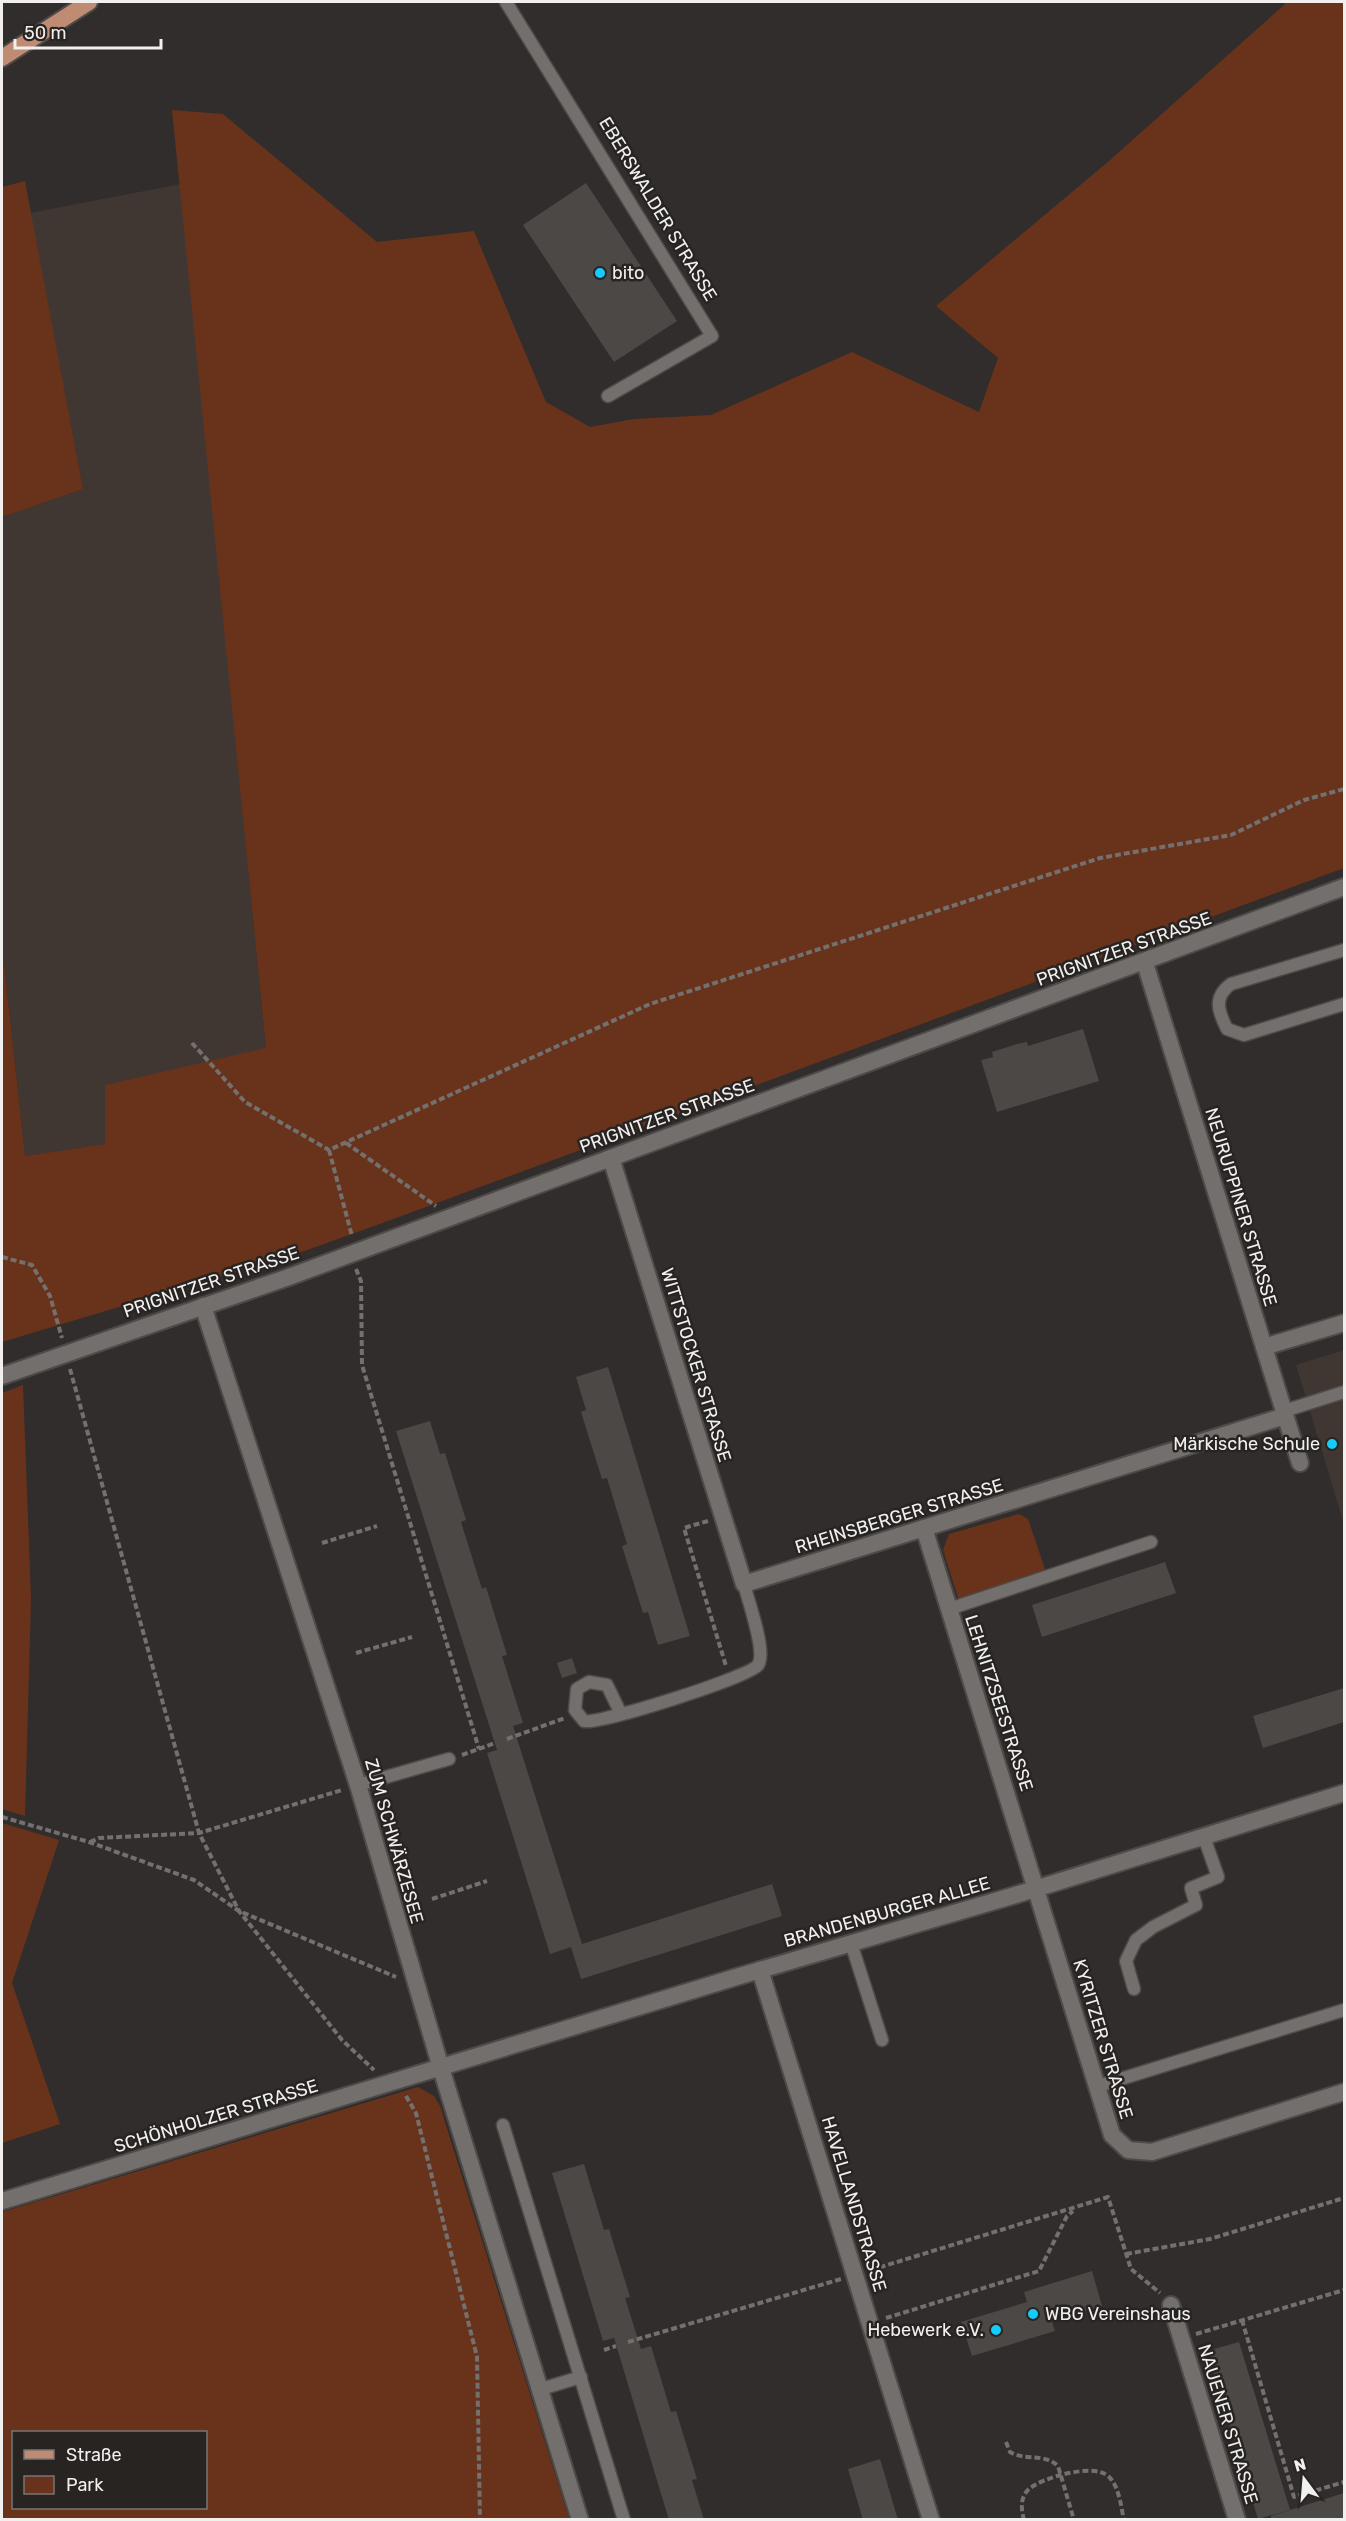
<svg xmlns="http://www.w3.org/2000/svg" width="1346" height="2521" font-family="Rubik,sans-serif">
  <rect width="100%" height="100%" fill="#312d2c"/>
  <g fill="#403733">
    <polygon points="181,184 266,1049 105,1085 106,1144 25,1156 2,945 2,517 83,489 30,213"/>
    <polygon points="1344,1350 1344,1524 1296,1365"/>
  </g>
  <g fill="#68331a" fill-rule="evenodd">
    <polygon points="1285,2 1344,2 1344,868 388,1221 296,1254 2,1342 2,945 25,1156 105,1144 105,1085 266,1048 172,110 223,114 377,242 474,231 546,402 590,427 634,419 711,415 852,352 979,412 998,358 936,306 1109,161 1284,5"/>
    <polygon points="25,181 83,489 2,517 2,187"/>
    <polygon points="23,1385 31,1598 25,1816 2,1809 2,1393"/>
    <polygon points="1019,1514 1028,1519 1046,1572 959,1601 943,1550 949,1534"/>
    <polygon points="2,1823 59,1840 12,1983 60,2124 2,2143"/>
    <path d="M418,2087L434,2096L440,2106L569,2519H2V2212ZM206,2432V2508H14V2432Z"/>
  </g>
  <g fill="#4c4846">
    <polygon points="586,183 677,321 614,362 523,225"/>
    <polygon points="1083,1029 1099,1081 997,1112 981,1060 993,1057 992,1052 1017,1044 1027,1042 1028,1046"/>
    <polygon points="608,1367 690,1636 658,1645 648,1612 643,1613 622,1546 627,1544 607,1478 602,1479 581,1412 586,1410 576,1377"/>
    <polygon points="430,1421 440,1454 445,1453 466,1520 461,1522 482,1589 486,1587 507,1655 502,1656 523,1723 513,1726 582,1944 772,1884 782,1916 581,1979 571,1947 550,1954 487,1753 497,1750 396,1431"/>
    <polygon points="1165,1562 1176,1593 1042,1637 1032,1605"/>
    <polygon points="572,1658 577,1673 562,1678 557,1663"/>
    <polygon points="1344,1688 1344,1722 1263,1748 1253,1716"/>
    <polygon points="584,2164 604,2230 609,2229 630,2297 625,2298 641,2349 651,2346 671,2412 676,2411 697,2479 692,2480 704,2520 669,2520 614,2338 603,2341 552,2173"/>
    <polygon points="1092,2271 1102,2306 1052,2322 1055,2331 972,2356 961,2322 1027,2302 1024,2292"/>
    <polygon points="1239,2342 1290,2510 1258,2519 1207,2351"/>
    <polygon points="880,2459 898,2520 863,2520 848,2469"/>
    <polygon points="1344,2493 1344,2520 1271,2520 1271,2516"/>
  </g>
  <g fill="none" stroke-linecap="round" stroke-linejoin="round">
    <g stroke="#4d4a49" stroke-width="15">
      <g id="service">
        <polyline points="506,2 712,336 608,396"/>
        <path d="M1344,950L1231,984C1213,997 1218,1011 1227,1029L1244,1035L1344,1004"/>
        <polyline points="1284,1411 1344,1392"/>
        <polyline points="949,1609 1151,1542"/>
        <path d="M621,1714L607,1685L589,1682L577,1689L575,1710L584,1721C598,1725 750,1677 758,1665C767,1652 748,1601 744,1584"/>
        <polyline points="358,1785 449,1759"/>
        <polyline points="851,1943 882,2040"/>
        <polyline points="1134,1989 1126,1961 1136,1940 1153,1927 1196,1905 1191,1888 1218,1877 1204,1837"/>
        <polyline points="1098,2086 1344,2010"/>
        <polyline points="503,2125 624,2520"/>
        <polyline points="541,2389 581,2377"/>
      </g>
    </g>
    <g stroke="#4d4a49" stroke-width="20">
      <g id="minor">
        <polyline points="1145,963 1300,1463"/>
        <polyline points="611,1158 744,1584 1285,1416"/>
        <polyline points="203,1306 358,1785 441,2068 580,2520"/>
        <polyline points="1264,1347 1344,1323"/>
        <polyline points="2,1376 286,1278 1344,887"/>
        <polyline points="924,1528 1112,2135 1128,2150 1152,2152 1344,2092"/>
        <polyline points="760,1970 931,2520"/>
        <polyline points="2,2201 733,1978 1012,1896 1344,1793"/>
        <polyline points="1171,2305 1237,2520"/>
      </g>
    </g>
    <g stroke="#4d4a49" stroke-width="20">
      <polyline id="primary" points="2,58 89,2"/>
    </g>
    <g stroke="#73706f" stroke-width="4" stroke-dasharray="6 3" stroke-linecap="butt">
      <polyline points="192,1043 245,1102 329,1150 650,1004 1100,858 1231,835 1304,800 1344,789"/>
      <polyline points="346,1143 436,1206"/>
      <polyline points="329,1150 352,1236"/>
      <polyline points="2,1257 32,1265 50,1296 62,1338"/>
      <polyline points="356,1269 361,1281 362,1365 479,1749"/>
      <polyline points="70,1369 199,1833 239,1911 342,2040 374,2070"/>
      <polyline points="708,1521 684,1528 726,1666"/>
      <polyline points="322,1543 377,1526"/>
      <polyline points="356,1653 412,1637"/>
      <polyline points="507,1739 565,1718"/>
      <polyline points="462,1755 495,1743"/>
      <polyline points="2,1817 89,1842 194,1880 239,1911 396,1977"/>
      <polyline points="90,1842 99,1838 199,1833 342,1790"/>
      <polyline points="432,1899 487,1881"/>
      <polyline points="406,2096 416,2113 477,2357 480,2520"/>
      <polyline points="1126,2254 1210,2239 1344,2198"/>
      <polyline points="871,2270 1108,2197 1131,2269 1160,2293"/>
      <polyline points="886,2318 1039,2271 1067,2216 1073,2211"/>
      <polyline points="1242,2320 1294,2497 1344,2482"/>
      <polyline points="1196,2334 1344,2290"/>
      <polyline points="628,2342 841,2279"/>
      <polyline points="604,2350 616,2346"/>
      <path d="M1006,2442L1010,2452C1025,2461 1045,2453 1058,2466L1074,2520"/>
      <path d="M1024,2520C1021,2509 1020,2497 1029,2489C1043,2477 1094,2463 1108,2476C1119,2485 1121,2507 1124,2520"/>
    </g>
    <use href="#service" stroke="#736f6d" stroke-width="12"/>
    <use href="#minor" stroke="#736f6d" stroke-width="16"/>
    <use href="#primary" stroke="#c08b73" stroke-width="16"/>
  </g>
  <g fill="#16cafb" stroke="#272422" stroke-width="2">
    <circle cx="600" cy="273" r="6"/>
    <circle cx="1332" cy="1444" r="6"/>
    <circle cx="1033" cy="2314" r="6"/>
    <circle cx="996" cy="2330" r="6"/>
  </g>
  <g text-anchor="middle" stroke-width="5" stroke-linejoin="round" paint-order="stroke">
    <g font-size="18" fill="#f2f0ef" stroke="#272422">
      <text transform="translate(658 209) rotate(59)" y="6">EBERSWALDER STRASSE</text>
      <text transform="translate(1124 949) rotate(-20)" y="6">PRIGNITZER STRASSE</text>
      <text transform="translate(667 1116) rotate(-20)" y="6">PRIGNITZER STRASSE</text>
      <text transform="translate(1241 1207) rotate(73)" y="6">NEURUPPINER STRASSE</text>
      <text transform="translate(211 1282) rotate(-19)" y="6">PRIGNITZER STRASSE</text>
      <text transform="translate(696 1365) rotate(73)" y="6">WITTSTOCKER STRASSE</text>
      <text transform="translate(899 1516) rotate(-17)" y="6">RHEINSBERGER STRASSE</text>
      <text transform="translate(999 1703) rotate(72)" y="6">LEHNITZSEESTRASSE</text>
      <text transform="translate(394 1841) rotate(74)" y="6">ZUM SCHWÄRZESEE</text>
      <text transform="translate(887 1912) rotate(-16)" y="6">BRANDENBURGER ALLEE</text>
      <text transform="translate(1103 2039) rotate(73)" y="6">KYRITZER STRASSE</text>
      <text transform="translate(216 2116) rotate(-17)" y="6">SCHÖNHOLZER STRASSE</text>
      <text transform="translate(854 2204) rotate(73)" y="6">HAVELLANDSTRASSE</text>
      <text transform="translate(1228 2424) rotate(73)" y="6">NAUENER STRASSE</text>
    </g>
    <g font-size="18" fill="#f2f0ef" stroke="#272422" text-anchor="start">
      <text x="612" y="279">bito</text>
      <text x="1320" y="1450" text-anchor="end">Märkische Schule</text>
      <text x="1045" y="2320">WBG Vereinshaus</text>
      <text x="984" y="2336" text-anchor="end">Hebewerk e.V.</text>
    </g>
  </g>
  <rect width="1346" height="2521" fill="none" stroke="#f2f0ef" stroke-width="6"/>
  <rect x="12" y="2431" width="195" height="78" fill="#272422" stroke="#787674" stroke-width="1.5"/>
  <rect x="24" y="2450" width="30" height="9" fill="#c08b73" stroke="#787674" stroke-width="1.5"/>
  <text x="66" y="2461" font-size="18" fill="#f2f0ef">Straße</text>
  <rect x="24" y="2476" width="30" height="18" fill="#68331a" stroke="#787674" stroke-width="1.5"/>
  <text x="66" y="2491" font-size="18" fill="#f2f0ef">Park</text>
  <g transform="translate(1304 2479) rotate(344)" stroke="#272422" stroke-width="4.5" paint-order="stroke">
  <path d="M0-4.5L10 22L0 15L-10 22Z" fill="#f2f0ef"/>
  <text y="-9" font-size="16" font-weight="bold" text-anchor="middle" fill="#f2f0ef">N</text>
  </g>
  <path d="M15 39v9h146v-9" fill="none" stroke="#f2f0ef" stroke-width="3"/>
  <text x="24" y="39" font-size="18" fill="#f2f0ef" stroke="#272422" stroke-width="4.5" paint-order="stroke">50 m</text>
</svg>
